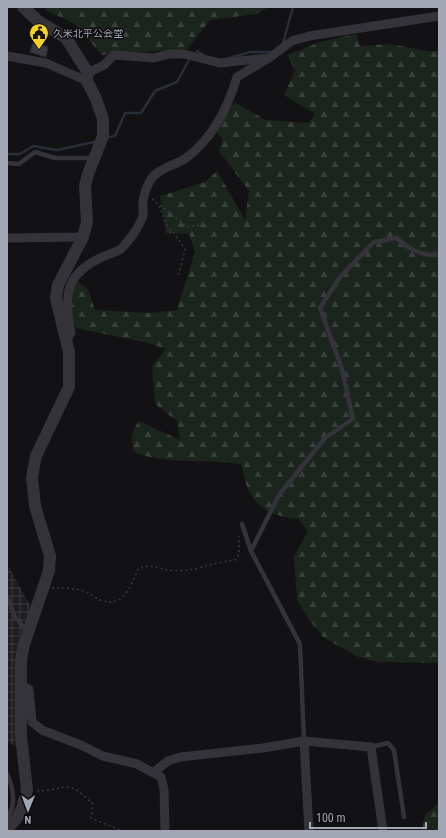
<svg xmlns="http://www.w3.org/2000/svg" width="446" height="838" font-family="'Roboto Condensed','Noto Sans JP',sans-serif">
  <defs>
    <pattern id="industrial-grid" width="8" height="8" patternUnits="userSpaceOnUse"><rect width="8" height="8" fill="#1e1e21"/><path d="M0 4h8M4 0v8" fill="none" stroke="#3c3c3f"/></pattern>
    <pattern id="forest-firs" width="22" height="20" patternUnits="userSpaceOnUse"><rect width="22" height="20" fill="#1c241e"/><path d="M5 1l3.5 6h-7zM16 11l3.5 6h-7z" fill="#3a413c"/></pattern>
  </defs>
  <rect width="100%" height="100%" fill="#121214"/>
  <polygon fill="url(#industrial-grid)" points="7,564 31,607 19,638 16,747 7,741"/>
  <g fill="url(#forest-firs)">
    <path d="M46,7H269L256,14L210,20L187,49C159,52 131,51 102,55L74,23L45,10Z"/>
    <path d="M356,34L360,46L391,44L427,51H439V663L377,662L356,656L323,637L310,621L297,600L294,556L308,531L299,519C276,516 261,513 249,491C245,485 244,472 241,464C208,459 164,465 134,452C130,439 131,432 139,421L180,440L177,421L155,404L152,366L166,349L144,342L76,328C70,309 67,300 76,281L88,289L95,310L150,313L177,310L195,252L189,234L166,233L160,196L205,182L217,171L245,220L249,191L219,151L223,139L214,131L234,102L266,120L309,123L315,114L284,95L295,70L287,55L320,42Z"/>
    <polygon points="439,803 439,831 422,831 425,815"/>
  </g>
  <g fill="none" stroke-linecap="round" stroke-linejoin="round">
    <g stroke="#282e38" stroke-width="2.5">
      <polyline points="283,43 293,7"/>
      <polyline points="197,51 203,55"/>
      <polyline points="229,58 250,52 271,52"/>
      <polyline points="110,137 115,136 125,113 141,113 155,91 177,82 189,60"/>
      <polyline points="7,154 20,154 33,146 57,150 94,142"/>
    </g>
  </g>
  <polygon fill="#393a3f" stroke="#2d2c30" points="33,43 48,47 46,57 30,52"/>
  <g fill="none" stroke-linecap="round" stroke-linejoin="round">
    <g stroke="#393a40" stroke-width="1.5" stroke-dasharray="2 3" stroke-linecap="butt">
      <path d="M152,199C162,205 161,214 166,223C172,232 180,240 185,250L178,277"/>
      <polyline points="160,205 187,227 200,225 205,220"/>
      <path d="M52,588C63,588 74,588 84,591C90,593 95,598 100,600C123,609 131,586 138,569C152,563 155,568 168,570C190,574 213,562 235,560L239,554V536"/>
      <path d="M37,791C48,792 62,785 72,788C80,791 87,799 93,804L91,818L122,831"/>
    </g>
    <g stroke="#333339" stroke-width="4.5">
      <polyline points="7,163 19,164 35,152 55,158 94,158"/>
      <polyline points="242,524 251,551 300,644 304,741"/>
      <path d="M251,551L279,495L325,438L353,419L342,369L320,308L340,277L374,242L396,238C409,249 421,256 439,255"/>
      <polyline points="7,597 15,617 27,631"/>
      <polyline points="371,747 388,743 394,750 404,817"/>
      <path d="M7,774C13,787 17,806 7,817"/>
    </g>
    <g stroke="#333339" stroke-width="9">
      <polyline points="7,56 46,63 87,81"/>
      <polyline points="88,73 104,65 114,55 154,58 169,54 184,54 220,63 269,58 292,41 309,36 439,16"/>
      <polyline points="7,238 83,237"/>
      <path d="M66,340L71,333C65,298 63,277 98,259C105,255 115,253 121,249C129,241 139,227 143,216C144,211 142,205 143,201C144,195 147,186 150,181C157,168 175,166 186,158C212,139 228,107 237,77L269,58"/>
      <polyline points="21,686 29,689 32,722 42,730 83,746 103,756 137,764 161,777 164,789 165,831"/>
      <polyline points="304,741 309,831"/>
      <polyline points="154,772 168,761 180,757 263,748 304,741 371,747 383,831"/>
    </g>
    <polyline stroke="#333339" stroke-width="12" points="7,829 17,818 22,808 27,790 21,736 21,660 24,644 49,571 50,556 35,506 32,477 36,456 69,387 69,352 56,298 58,285 83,237 87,222 85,186 88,174 103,136 103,119 96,99 87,81 88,73 66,38 37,20 23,7"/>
  </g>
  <defs>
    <g id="civic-pin" transform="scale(1)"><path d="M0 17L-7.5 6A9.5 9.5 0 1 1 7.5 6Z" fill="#f6d228" stroke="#0d0d0f"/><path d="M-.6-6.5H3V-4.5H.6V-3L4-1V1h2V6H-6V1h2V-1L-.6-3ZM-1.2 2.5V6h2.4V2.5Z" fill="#111"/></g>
  </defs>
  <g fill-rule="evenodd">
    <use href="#civic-pin" x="39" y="33"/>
  </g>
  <g text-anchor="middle" stroke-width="3" stroke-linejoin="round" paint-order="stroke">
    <g font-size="10" fill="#a3a6b5" stroke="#0d0d0f" text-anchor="start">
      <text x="53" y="37">久米北平公会堂</text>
    </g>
  </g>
  <rect width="446" height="838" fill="none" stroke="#a3a6b5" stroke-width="16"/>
  <g transform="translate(28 810) rotate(181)" stroke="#0d0d0f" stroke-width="3" paint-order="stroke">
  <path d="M0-3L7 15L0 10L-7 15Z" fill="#a3a6b5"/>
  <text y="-6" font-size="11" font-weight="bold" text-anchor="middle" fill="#a3a6b5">N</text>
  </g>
  <path d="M310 822v6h116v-6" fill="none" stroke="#a3a6b5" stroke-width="2"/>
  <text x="316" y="822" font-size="12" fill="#a3a6b5" stroke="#0d0d0f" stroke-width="3" paint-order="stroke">100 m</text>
</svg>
